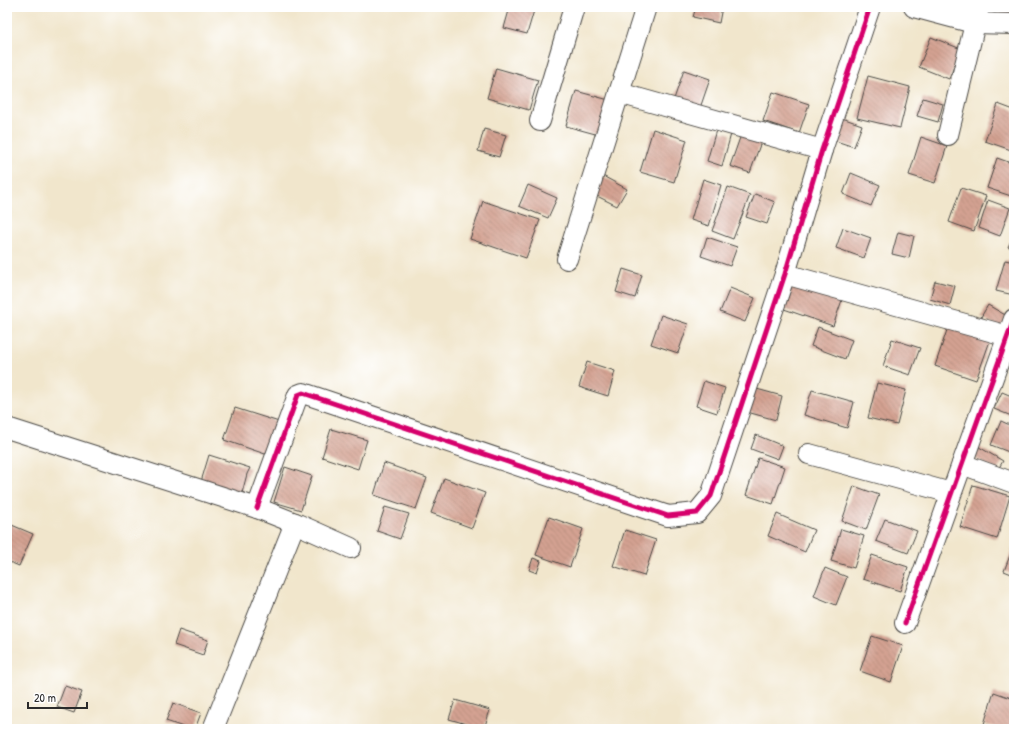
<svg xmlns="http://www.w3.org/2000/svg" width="1021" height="736" font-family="'Patrick Hand',sans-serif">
  <defs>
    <pattern id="building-back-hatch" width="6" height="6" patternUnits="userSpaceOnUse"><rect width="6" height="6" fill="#d4a292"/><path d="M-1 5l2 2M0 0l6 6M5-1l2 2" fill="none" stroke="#ac8477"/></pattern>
  </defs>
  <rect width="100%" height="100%" fill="#fff"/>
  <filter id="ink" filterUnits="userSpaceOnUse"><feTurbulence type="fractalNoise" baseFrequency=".025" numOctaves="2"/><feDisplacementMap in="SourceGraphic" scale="8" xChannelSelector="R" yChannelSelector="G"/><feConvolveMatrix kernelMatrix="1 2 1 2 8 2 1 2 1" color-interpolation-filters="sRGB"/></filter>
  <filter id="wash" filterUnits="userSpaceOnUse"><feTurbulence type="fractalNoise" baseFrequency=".012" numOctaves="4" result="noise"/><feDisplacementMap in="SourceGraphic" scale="16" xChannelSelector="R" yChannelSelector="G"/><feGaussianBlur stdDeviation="0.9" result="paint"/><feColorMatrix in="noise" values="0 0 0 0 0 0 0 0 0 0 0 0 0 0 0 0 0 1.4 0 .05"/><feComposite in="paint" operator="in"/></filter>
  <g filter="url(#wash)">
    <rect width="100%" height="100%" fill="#f1e6cc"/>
    <g id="blocks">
      <g fill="url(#building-back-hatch)">
        <polygon points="510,7 535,7 527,34 504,28"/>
        <polygon points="696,7 722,7 719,23 693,17"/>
        <polygon points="988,7 1014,7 1014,19 987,10"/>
        <polygon points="931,37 961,49 949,79 919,67"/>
        <polygon points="496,68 538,80 529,110 487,98"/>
        <polygon points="684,70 710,79 699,111 673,102"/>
        <polygon points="868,76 910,87 900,128 857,118"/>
        <polygon points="576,91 609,100 599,135 566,126"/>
        <polygon points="773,92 809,104 799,133 763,121"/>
        <polygon points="923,98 943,104 938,122 917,116"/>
        <polygon points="998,104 1014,110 1014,151 985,141"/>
        <polygon points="842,118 862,125 854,147 833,140"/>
        <polygon points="484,129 506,135 499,157 478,151"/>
        <polygon points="653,129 687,140 674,182 640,172"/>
        <polygon points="716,130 731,134 722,166 707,161"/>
        <polygon points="742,132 762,139 750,173 730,166"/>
        <polygon points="921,137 947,146 935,183 909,175"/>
        <polygon points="997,158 1014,164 1014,197 987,188"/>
        <polygon points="851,173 880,185 871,206 843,194"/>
        <polygon points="601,175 627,189 617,206 591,193"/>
        <polygon points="703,179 721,185 709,226 691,220"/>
        <polygon points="528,185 557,198 548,218 519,206"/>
        <polygon points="728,187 750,195 733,239 712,231"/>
        <polygon points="961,188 986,196 974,231 949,222"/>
        <polygon points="755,194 775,202 767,224 746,217"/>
        <polygon points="988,200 1010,208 1000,236 979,228"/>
        <polygon points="483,201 540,220 526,258 470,239"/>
        <polygon points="843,228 871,238 864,258 836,248"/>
        <polygon points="898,232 914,236 909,258 892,254"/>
        <polygon points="1014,234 1014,249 1008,247"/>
        <polygon points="707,237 737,247 730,266 701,256"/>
        <polygon points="1005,260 1014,262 1014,295 996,291"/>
        <polygon points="623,269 642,275 635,298 616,292"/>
        <polygon points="935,281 955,286 950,305 930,299"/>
        <polygon points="793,283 842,300 833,326 784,309"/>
        <polygon points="730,288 755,298 745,322 720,312"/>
        <polygon points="988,305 1007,316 1000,328 981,317"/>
        <polygon points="661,315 688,324 678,353 651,344"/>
        <polygon points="949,324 991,338 976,380 935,366"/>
        <polygon points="818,327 852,340 845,359 811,346"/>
        <polygon points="892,339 920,348 910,375 883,366"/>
        <polygon points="587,362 615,371 608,396 579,387"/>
        <polygon points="704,381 725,388 717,413 696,406"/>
        <polygon points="877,383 906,390 897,425 868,418"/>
        <polygon points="753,388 782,396 776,420 747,412"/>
        <polygon points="812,390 854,402 847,428 804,415"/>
        <polygon points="1002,392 1014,397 1014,417 994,409"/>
        <polygon points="235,408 279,422 268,455 224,440"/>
        <polygon points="1001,421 1014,427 1014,454 991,445"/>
        <polygon points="331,429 367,440 358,469 322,457"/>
        <polygon points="756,435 783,446 778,459 751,449"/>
        <polygon points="979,447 1003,461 997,471 973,457"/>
        <polygon points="209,455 250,468 247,474 241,497 200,485"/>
        <polygon points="758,458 785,467 773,504 746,495"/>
        <polygon points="384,463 427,478 416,509 374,495"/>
        <polygon points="285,467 312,476 301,510 274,502"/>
        <polygon points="444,478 485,493 472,528 431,513"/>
        <polygon points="973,485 1010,496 997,539 960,527"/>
        <polygon points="854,486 879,495 866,530 842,521"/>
        <polygon points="385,507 409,514 400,539 377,531"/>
        <polygon points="777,514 814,530 805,552 768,536"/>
        <polygon points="549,517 583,529 570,567 536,555"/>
        <polygon points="885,519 917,531 908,553 876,541"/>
        <polygon points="7,523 33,534 19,566 7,561"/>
        <polygon points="841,529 864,536 854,568 831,561"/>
        <polygon points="625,530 656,540 644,576 613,566"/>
        <polygon points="1014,545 1014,575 1004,571"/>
        <polygon points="872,555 908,567 900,591 863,579"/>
        <polygon points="533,558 541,561 537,573 529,570"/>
        <polygon points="825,568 847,577 836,605 814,596"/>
        <polygon points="179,630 208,640 203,655 174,645"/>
        <polygon points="872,636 903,646 891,682 860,671"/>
        <polygon points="65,686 82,692 74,713 57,707"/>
        <polygon points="994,692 1014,699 1014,729 1000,729 984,724"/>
        <polygon points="455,700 490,710 484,729 449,719"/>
        <polygon points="173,703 201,713 195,729 189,729 166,721"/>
      </g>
    </g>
  </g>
  <g filter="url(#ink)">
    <use href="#blocks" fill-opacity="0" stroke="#494743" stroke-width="1"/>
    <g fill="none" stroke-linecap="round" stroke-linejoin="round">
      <g stroke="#494743" stroke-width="22">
        <g id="street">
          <polyline points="914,7 974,23 1014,24"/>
          <polyline points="619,93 822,150"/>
          <polyline points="540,121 574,7"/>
          <polyline points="948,135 979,7"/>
          <polyline points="567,259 646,7"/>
          <polyline points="785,274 1008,336"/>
          <polyline points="7,428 257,508 295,523 351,548"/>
          <polyline points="809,454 951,493"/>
          <polyline points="962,464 1014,483"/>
          <polyline points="257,508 298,395 303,393 668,516 697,513 711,496 785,274 822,150 870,7"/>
          <polyline points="905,623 1014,319"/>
          <polyline points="213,729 295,523"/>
        </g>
      </g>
      <use href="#street" stroke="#fff" stroke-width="20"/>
      <g stroke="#fff" stroke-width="8">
        <g id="cycleway">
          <polyline points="257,508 298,395 303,393 668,516 697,513 711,496 785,274 822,150 870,7"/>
          <polyline points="905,623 1014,319"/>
        </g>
      </g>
      <use href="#cycleway" stroke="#d6006c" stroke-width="5"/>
    </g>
  </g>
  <rect width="1021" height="736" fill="none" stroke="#fff" stroke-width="24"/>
  <path d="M28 702v6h59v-6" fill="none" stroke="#2b2b2b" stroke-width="2"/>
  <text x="34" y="702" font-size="12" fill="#2b2b2b" stroke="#ffffff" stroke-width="3" paint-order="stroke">20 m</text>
</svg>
